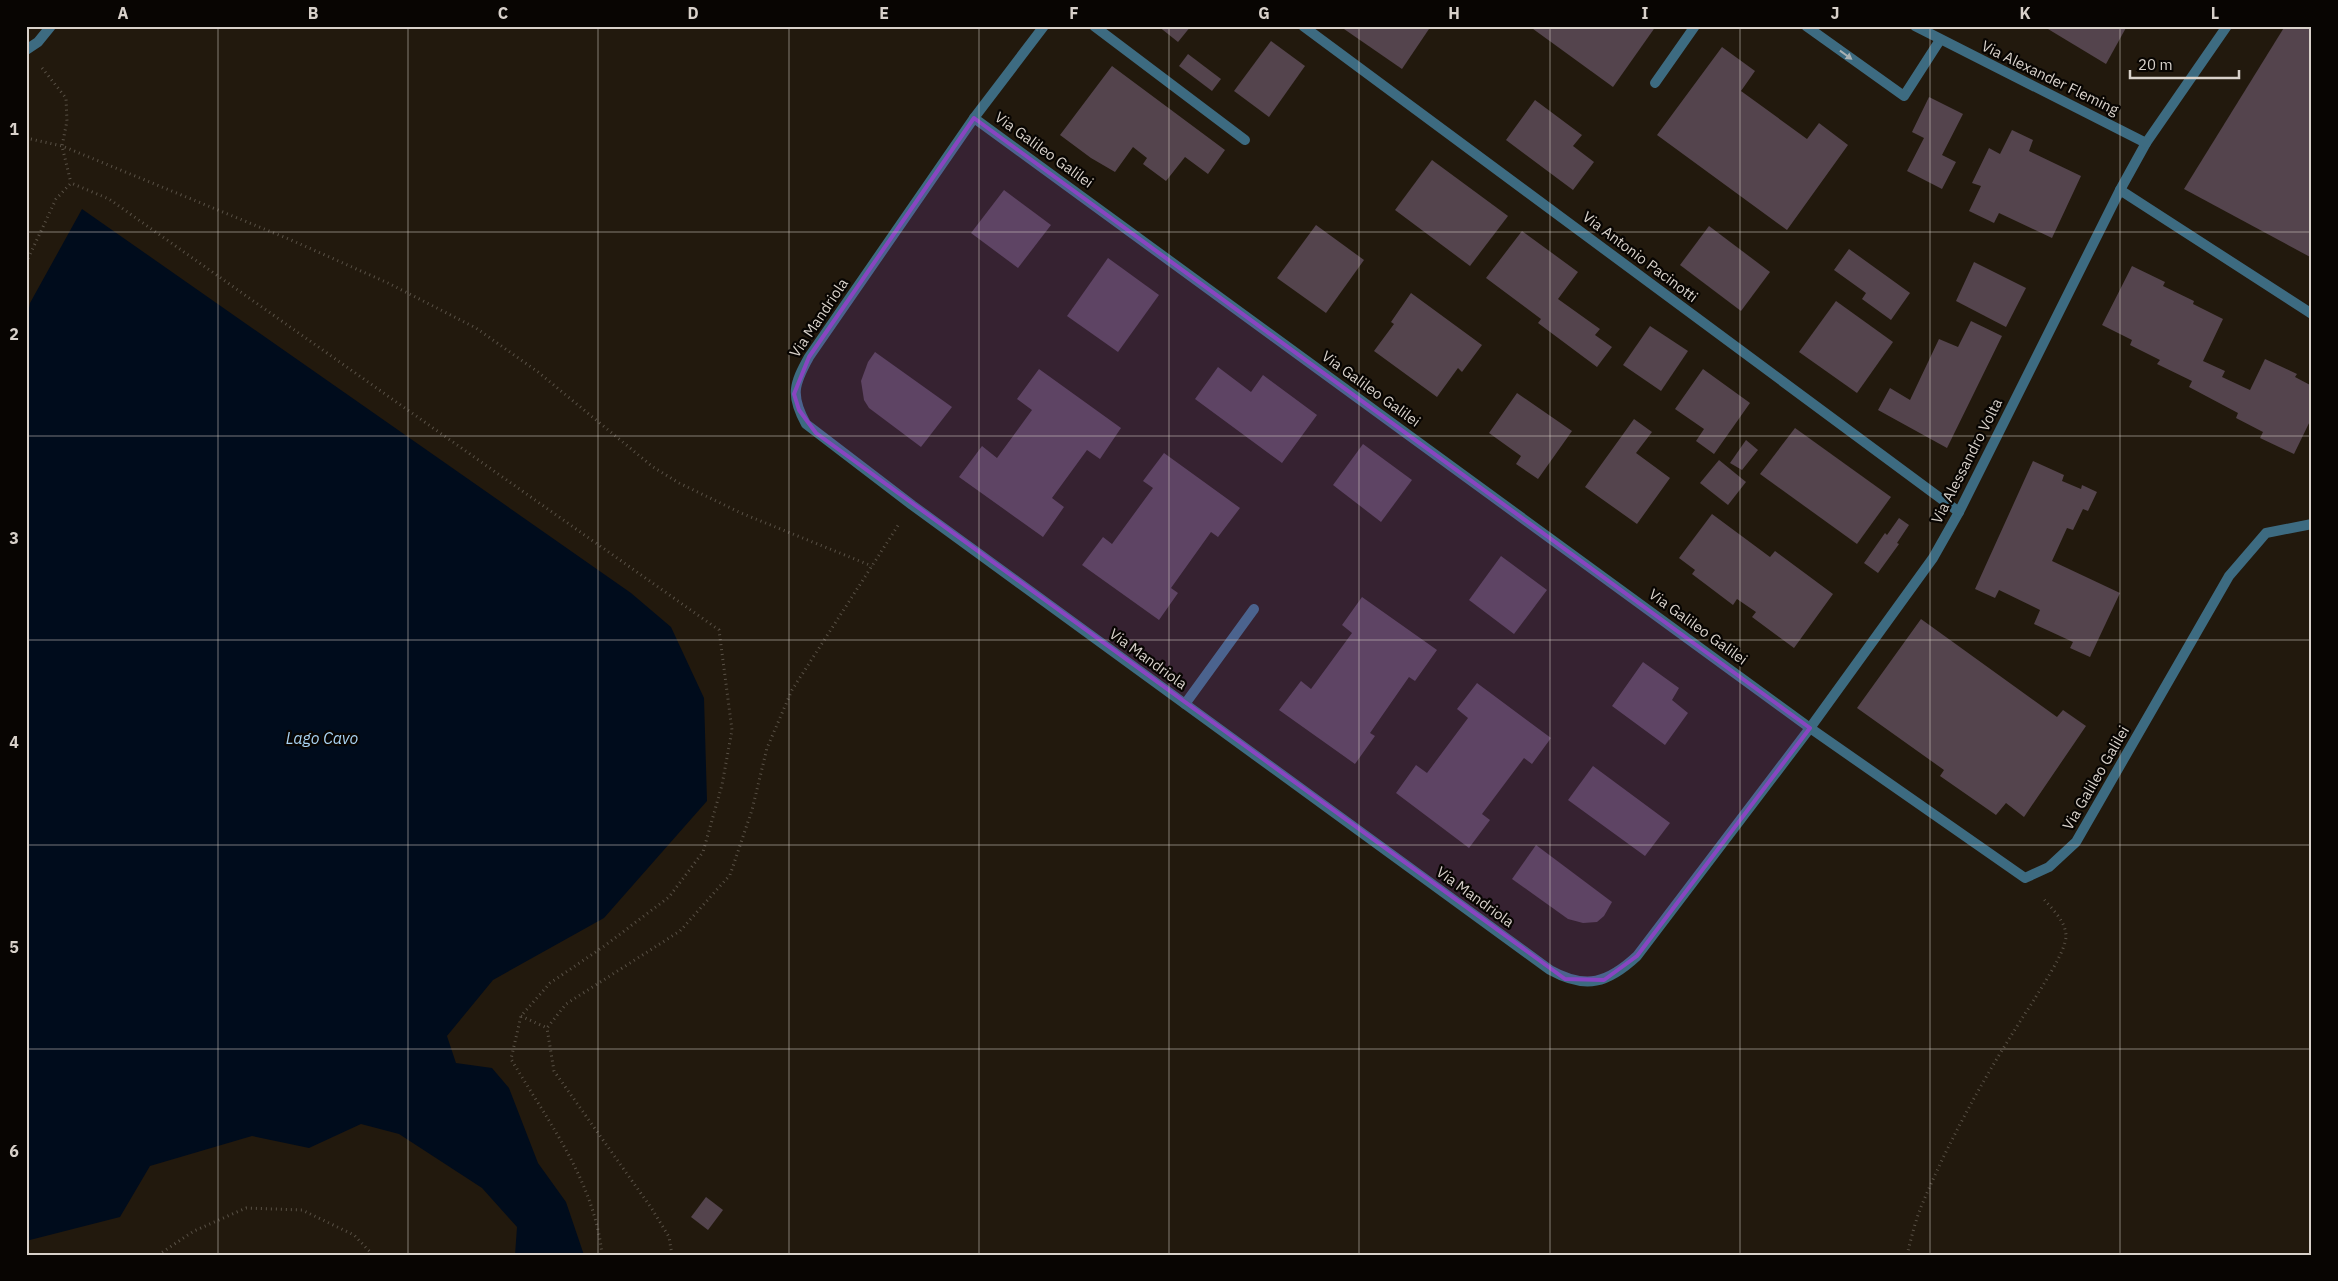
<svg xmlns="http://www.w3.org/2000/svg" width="2338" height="1281" font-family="'IBM Plex Sans',sans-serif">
  <rect width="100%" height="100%" fill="#22190d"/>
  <polygon fill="#000c1c" points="82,209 631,593 671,627 704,698 707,801 604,918 493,980 447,1036 456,1063 492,1068 509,1088 538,1163 566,1202 584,1255 515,1255 517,1227 482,1188 399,1134 361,1124 309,1148 252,1136 150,1166 120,1217 26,1241 26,324 30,303"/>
  <g fill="#54444d">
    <polygon points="1158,26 1191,26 1178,42"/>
    <polygon points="1346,26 1431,26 1402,69 1344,29"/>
    <polygon points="1529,26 1656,26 1613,87"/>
    <polygon points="2043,26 2127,26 2106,64"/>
    <polygon points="2285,26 2312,26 2312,258 2184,189"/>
    <polygon points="1271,41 1305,66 1269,117 1234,91"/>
    <polygon points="1722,47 1755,71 1741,91 1807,139 1819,123 1848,145 1787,230 1657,135"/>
    <polygon points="1188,54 1221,79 1212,91 1179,66"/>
    <polygon points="1112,66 1225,150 1208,174 1185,157 1166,181 1143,164 1147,158 1133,147 1115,172 1091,158 1060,135"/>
    <polygon points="1929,97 1963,114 1942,155 1956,162 1942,189 1907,171 1924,138 1912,132"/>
    <polygon points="1535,100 1582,135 1573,146 1594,162 1573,190 1506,140"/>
    <polygon points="2012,130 2033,140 2029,151 2081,176 2052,238 1999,213 1994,223 1969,211 1981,186 1972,183 1989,148 2000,154"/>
    <polygon points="1432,160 1508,216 1470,266 1395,210"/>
    <polygon points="1004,190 1051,225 1018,268 971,233"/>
    <polygon points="1316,225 1364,260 1326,313 1277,278"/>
    <polygon points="1709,226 1770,272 1741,311 1680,265"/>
    <polygon points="1522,231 1578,272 1558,299 1600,329 1595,335 1612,347 1597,367 1538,323 1541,319 1486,278"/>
    <polygon points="1849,249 1910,293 1891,320 1862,299 1866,293 1834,270"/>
    <polygon points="1108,258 1159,295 1118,352 1067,316"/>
    <polygon points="1974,262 2026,288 2006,327 1956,301"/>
    <polygon points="2132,266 2165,282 2163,286 2194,301 2193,304 2223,319 2203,361 2225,371 2222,377 2250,390 2265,359 2297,374 2295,377 2312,386 2312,417 2294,454 2260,438 2263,432 2236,418 2238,413 2189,387 2192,381 2157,364 2160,360 2130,345 2132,340 2102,325"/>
    <polygon points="1411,293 1482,345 1462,372 1458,368 1437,397 1374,351 1394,324 1391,322"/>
    <polygon points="1836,301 1893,342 1857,393 1799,352"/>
    <polygon points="1971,321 2002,336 1947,448 1878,410 1890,388 1910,400 1939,339 1958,347"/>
    <polygon points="1650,326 1688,351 1661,391 1623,365"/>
    <polygon points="875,352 952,407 921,447 869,408 864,400 861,381 868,362"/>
    <polygon points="1218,367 1251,392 1263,375 1317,415 1282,463 1195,399"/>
    <polygon points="1039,369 1121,428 1100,459 1087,450 1052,498 1064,507 1043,537 959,477 982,446 997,458 1032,410 1017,399"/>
    <polygon points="1703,369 1750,403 1714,454 1696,441 1704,429 1675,409"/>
    <polygon points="1517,393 1572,431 1538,479 1516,464 1521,456 1489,433"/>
    <polygon points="1634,419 1652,432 1636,453 1670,478 1637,524 1585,487"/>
    <polygon points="1795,428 1891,497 1857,544 1760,474"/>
    <polygon points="1746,440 1758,450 1742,470 1730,463"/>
    <polygon points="1363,444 1412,480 1381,522 1333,485"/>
    <polygon points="1164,453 1240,508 1218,537 1211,532 1171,588 1178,593 1159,620 1082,565 1103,537 1112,544 1153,488 1143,481"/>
    <polygon points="1719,460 1746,482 1728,505 1700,483"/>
    <polygon points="2033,461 2064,475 2062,481 2081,489 2082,485 2097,492 2088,511 2083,509 2073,530 2067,528 2052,561 2120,593 2090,657 2070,648 2073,642 2034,624 2040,610 1999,590 1995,598 1975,589"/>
    <polygon points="1712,514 1770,557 1775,551 1833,594 1794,648 1752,617 1756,612 1737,599 1733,605 1692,574 1695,570 1679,558"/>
    <polygon points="1899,518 1909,525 1897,543 1899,544 1878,573 1864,563 1885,533 1887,535"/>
    <polygon points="1501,556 1547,590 1514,634 1469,600"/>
    <polygon points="1362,597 1437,650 1415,681 1409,677 1370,733 1375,736 1355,764 1279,710 1301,681 1311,689 1352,633 1342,625"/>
    <polygon points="1921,619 2057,717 2063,710 2086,726 2024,817 2006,803 1996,815 1940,776 1944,770 1857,708"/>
    <polygon points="1643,662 1679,688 1672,700 1688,713 1665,745 1612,706"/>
    <polygon points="1477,683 1551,738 1532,764 1524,758 1482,814 1490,820 1469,848 1396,793 1416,765 1427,773 1468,718 1457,709"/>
    <polygon points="1593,766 1670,823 1645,856 1568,800"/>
    <polygon points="1536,845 1612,902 1604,916 1597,922 1583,923 1568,919 1512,879"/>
    <polygon points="706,1197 723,1210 708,1230 691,1217"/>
  </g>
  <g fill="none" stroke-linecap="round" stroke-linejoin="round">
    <g stroke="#595146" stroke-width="3" stroke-dasharray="1 4" stroke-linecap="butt">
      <polyline points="42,68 66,98 67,121 62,146 71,183"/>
      <polyline points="26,138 62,146 291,240 388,283 476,328 538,372 653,467 679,483 741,513 872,566"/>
      <path d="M26,263L56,199L71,183L109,199L719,630L732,730L722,785L703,852L669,897L603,947L550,983L521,1016L511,1059C547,1120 595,1182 602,1255"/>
      <polyline points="521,1016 547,1028"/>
      <polyline points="158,1255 194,1231 246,1208 302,1210 354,1235 373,1255"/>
      <polyline points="672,1255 669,1237 652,1209 554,1071 547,1028 566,1004 680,931 730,875 752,810 767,748 792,690 899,524"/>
      <path d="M1907,1255C1911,1239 1915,1222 1921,1207C1951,1135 1991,1065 2034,1000C2042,986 2067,950 2066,935C2065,920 2051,908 2042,897"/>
    </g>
    <g stroke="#3d6b81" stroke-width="10">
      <polyline points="1094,26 1245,140"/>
      <polyline points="1806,26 1904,96 1940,40"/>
      <polyline points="1655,83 1695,26"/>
      <polyline points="1185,704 1254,609"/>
    </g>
    <g stroke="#3d6b81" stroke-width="10">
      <path d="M1044,26L974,118L809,357C794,384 790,395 806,424L912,505L1550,970C1586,990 1608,983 1637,956L1810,728L1933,558L1959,512L2120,190L2146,143L2227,26"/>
      <polyline points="1303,26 1959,512"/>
      <polyline points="1915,26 2146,143"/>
      <polyline points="26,50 38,42 51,26"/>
      <polyline points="974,118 1810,728 2025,878 2049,867 2076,842 2229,576 2266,533 2312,524"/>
      <polyline points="2120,190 2312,314"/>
    </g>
  </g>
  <defs><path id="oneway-solid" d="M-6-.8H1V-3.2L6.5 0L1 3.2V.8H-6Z" transform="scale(1.25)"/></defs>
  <use fill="#aab2b4" href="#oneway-solid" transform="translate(1846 55) rotate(36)"/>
  <path fill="#8945c1" fill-opacity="0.2" stroke="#8945c1" stroke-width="4" stroke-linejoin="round" d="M974,118L1810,728L1637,956L1604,980L1565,979L816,433L799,410L794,394L809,357Z"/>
  <path fill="none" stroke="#d8d1ca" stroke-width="1" stroke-opacity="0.55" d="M218,26V1255M408,26V1255M598,26V1255M789,26V1255M979,26V1255M1169,26V1255M1359,26V1255M1550,26V1255M1740,26V1255M1930,26V1255M2120,26V1255M26,232H2312M26,436H2312M26,640H2312M26,845H2312M26,1049H2312"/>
  <g text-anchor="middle" stroke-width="4.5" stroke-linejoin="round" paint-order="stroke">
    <g font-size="15" fill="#d8d1ca" stroke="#080502">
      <text transform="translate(2050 78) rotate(26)" y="5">Via Alexander Fleming</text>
      <text transform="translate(1044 150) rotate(36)" y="5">Via Galileo Galilei</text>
      <text transform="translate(1640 257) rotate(37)" y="5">Via Antonio Pacinotti</text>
      <text transform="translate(819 318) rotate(-56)" y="5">Via Mandriola</text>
      <text transform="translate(1371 389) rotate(36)" y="5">Via Galileo Galilei</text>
      <text transform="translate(1967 461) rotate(-63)" y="5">Via Alessandro Volta</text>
      <text transform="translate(1698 627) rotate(36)" y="5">Via Galileo Galilei</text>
      <text transform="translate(1148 659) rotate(36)" y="5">Via Mandriola</text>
      <text transform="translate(2096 778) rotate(-60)" y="5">Via Galileo Galilei</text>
      <text transform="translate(1475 897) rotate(36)" y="5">Via Mandriola</text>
    </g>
    <g font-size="16" font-style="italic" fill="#aad4f4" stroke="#080502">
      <text x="322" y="744">Lago Cavo</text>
    </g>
  </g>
  <rect width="2338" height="1281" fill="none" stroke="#080502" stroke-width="55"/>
  <path d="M2130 70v8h109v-8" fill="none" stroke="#d8d1ca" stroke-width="2.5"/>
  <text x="2138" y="70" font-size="15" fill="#d8d1ca" stroke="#080502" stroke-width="4" paint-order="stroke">20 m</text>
  <rect x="28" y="28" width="2282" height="1226" fill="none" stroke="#d8d1ca" stroke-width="2"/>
  <g font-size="16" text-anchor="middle" font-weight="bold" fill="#d8d1ca">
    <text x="123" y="19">A</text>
    <text x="313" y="19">B</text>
    <text x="503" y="19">C</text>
    <text x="693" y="19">D</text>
    <text x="884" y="19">E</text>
    <text x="1074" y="19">F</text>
    <text x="1264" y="19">G</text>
    <text x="1454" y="19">H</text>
    <text x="1645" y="19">I</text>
    <text x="1835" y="19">J</text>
    <text x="2025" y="19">K</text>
    <text x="2215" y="19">L</text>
    <text x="14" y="135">1</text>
    <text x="14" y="340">2</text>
    <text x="14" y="544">3</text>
    <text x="14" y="748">4</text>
    <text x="14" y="953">5</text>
    <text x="14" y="1157">6</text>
  </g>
</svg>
